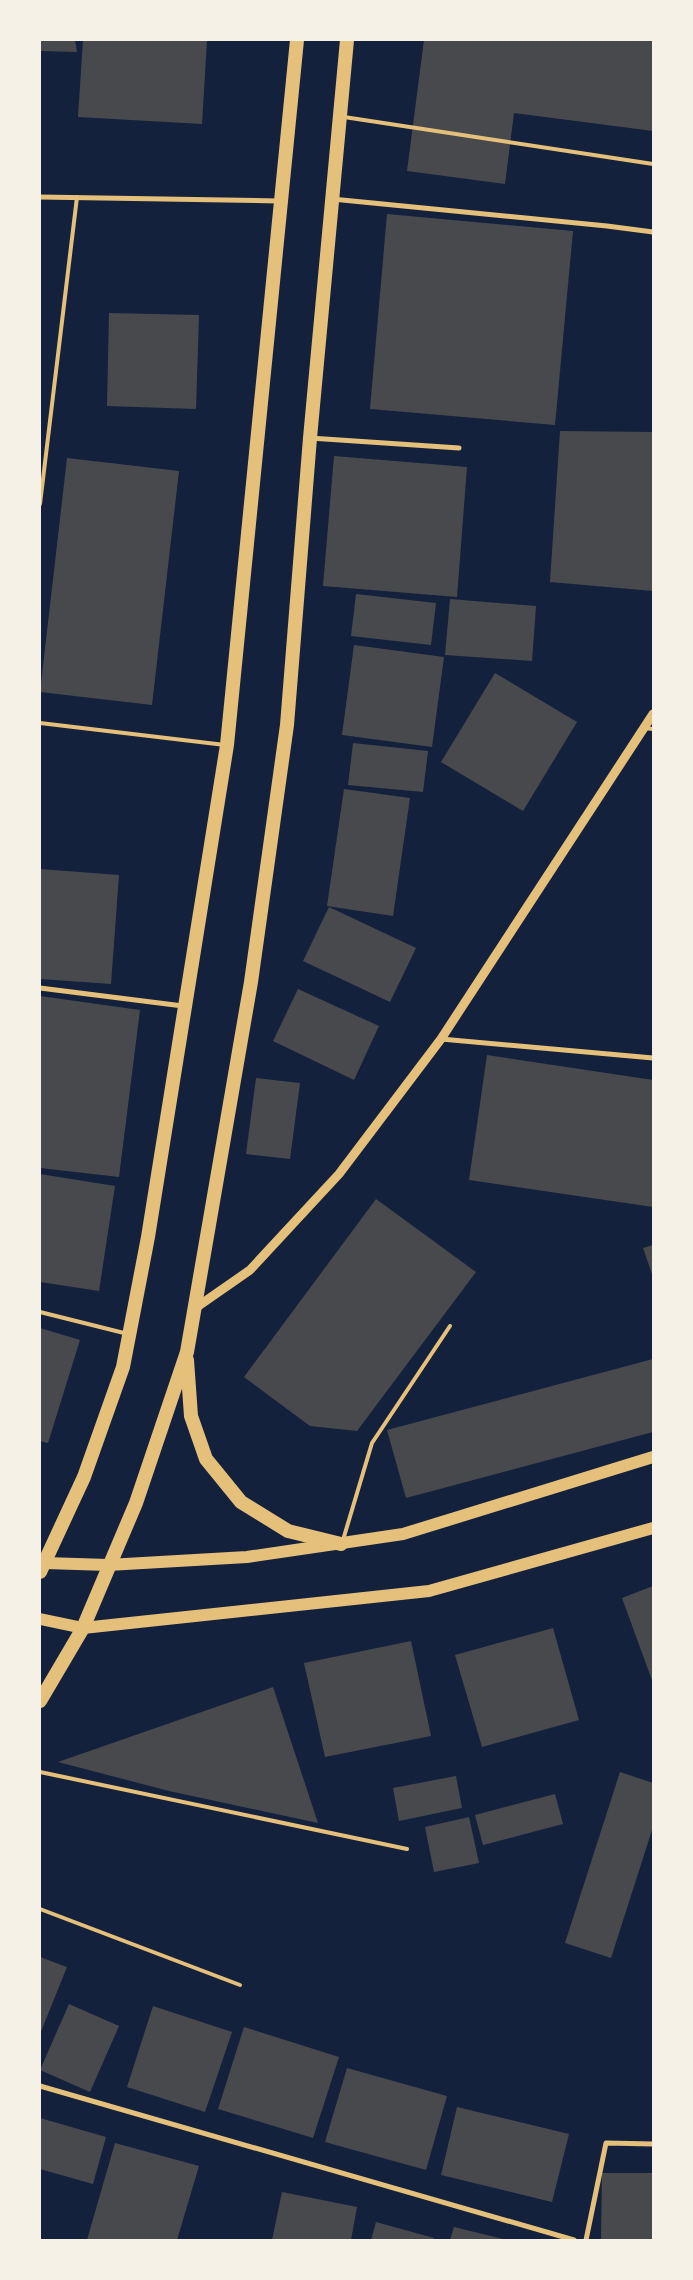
<svg xmlns="http://www.w3.org/2000/svg" width="693" height="2280" font-family="'Alegreya Sans',sans-serif">
  <rect width="100%" height="100%" fill="#14213d"/>
  <g fill="#48494c">
    <polygon points="40,40 75,40 77,52 40,51"/>
    <polygon points="83,40 207,40 202,124 78,117"/>
    <polygon points="424,40 653,40 653,131 514,113 505,184 407,171"/>
    <polygon points="387,214 573,231 555,425 370,409"/>
    <polygon points="109,313 199,315 196,409 107,406"/>
    <polygon points="560,431 653,432 653,591 550,582"/>
    <polygon points="334,456 467,467 457,597 323,586"/>
    <polygon points="67,458 179,471 152,705 40,692"/>
    <polygon points="356,594 436,603 431,645 351,636"/>
    <polygon points="450,599 536,606 532,661 445,655"/>
    <polygon points="354,645 444,657 432,747 342,735"/>
    <polygon points="495,673 577,722 523,811 441,762"/>
    <polygon points="353,743 428,751 423,792 348,785"/>
    <polygon points="344,789 410,798 393,916 327,906"/>
    <polygon points="40,869 119,875 111,984 40,979"/>
    <polygon points="329,907 416,948 390,1002 303,961"/>
    <polygon points="298,989 379,1026 354,1080 273,1041"/>
    <polygon points="40,996 140,1010 119,1177 40,1168"/>
    <polygon points="487,1055 653,1080 653,1207 469,1180"/>
    <polygon points="256,1078 300,1083 290,1159 246,1154"/>
    <polygon points="40,1174 115,1186 99,1291 40,1282"/>
    <polygon points="376,1199 476,1272 357,1431 310,1426 244,1377"/>
    <polygon points="653,1245 653,1277 643,1248"/>
    <polygon points="40,1328 80,1340 48,1443 40,1441"/>
    <polygon points="653,1359 653,1432 406,1498 387,1430"/>
    <polygon points="653,1586 653,1683 622,1598"/>
    <polygon points="553,1628 579,1720 482,1747 455,1655"/>
    <polygon points="411,1641 431,1736 325,1757 304,1663"/>
    <polygon points="273,1687 318,1823 169,1791 58,1762"/>
    <polygon points="620,1772 653,1783 653,1827 611,1958 565,1943"/>
    <polygon points="456,1776 462,1808 399,1821 393,1788"/>
    <polygon points="555,1794 563,1824 483,1845 475,1815"/>
    <polygon points="469,1817 479,1863 434,1872 425,1827"/>
    <polygon points="40,1957 67,1967 40,2034"/>
    <polygon points="69,2004 119,2026 90,2092 40,2070"/>
    <polygon points="153,2006 232,2032 205,2112 127,2087"/>
    <polygon points="244,2027 339,2057 313,2138 218,2109"/>
    <polygon points="347,2068 447,2096 426,2170 325,2142"/>
    <polygon points="457,2107 569,2134 552,2202 441,2175"/>
    <polygon points="40,2118 106,2137 93,2184 40,2169"/>
    <polygon points="115,2143 199,2166 177,2240 87,2240"/>
    <polygon points="602,2173 653,2173 653,2240 601,2240"/>
    <polygon points="282,2192 357,2207 351,2240 272,2240"/>
    <polygon points="376,2222 434,2238 433,2240 371,2240"/>
    <polygon points="454,2227 503,2239 503,2240 450,2240"/>
  </g>
  <g fill="none" stroke-linecap="round" stroke-linejoin="round">
    <g stroke="#e5c07b" stroke-width="4">
      <polyline points="344,117 653,164"/>
      <polyline points="40,504 77,197"/>
      <polyline points="40,723 225,745"/>
      <polyline points="644,728 653,729"/>
      <polyline points="40,1312 128,1334"/>
      <polyline points="343,1540 372,1443 450,1326"/>
      <polyline points="40,1772 407,1849"/>
      <polyline points="40,1909 240,1985"/>
    </g>
    <g stroke="#e5c07b" stroke-width="5">
      <polyline points="40,197 279,201"/>
      <polyline points="332,199 607,226 653,232"/>
      <polyline points="310,438 459,448"/>
      <polyline points="40,988 183,1006"/>
      <polyline points="441,1039 653,1058"/>
      <polyline points="40,2086 574,2240"/>
      <polyline points="586,2240 606,2143 653,2144"/>
    </g>
    <polyline stroke="#e5c07b" stroke-width="9" points="194,1309 250,1270 339,1174 441,1039 653,714"/>
    <g stroke="#e5c07b" stroke-width="12">
      <polyline points="45,1563 108,1565 247,1557 403,1534 653,1457"/>
      <polyline points="40,1619 83,1628 429,1591 653,1528"/>
    </g>
    <g stroke="#e5c07b" stroke-width="14">
      <polyline points="187,1360 191,1416 206,1459 241,1502 288,1531 341,1544"/>
      <polyline points="40,1572 84,1477 123,1367 148,1237 227,745 297,40"/>
      <polyline points="40,1701 83,1628 136,1503 187,1352 251,982 287,725 310,438 347,40"/>
    </g>
  </g>
  <rect width="693" height="2280" fill="none" stroke="#f6f1e7" stroke-width="82"/>
</svg>
